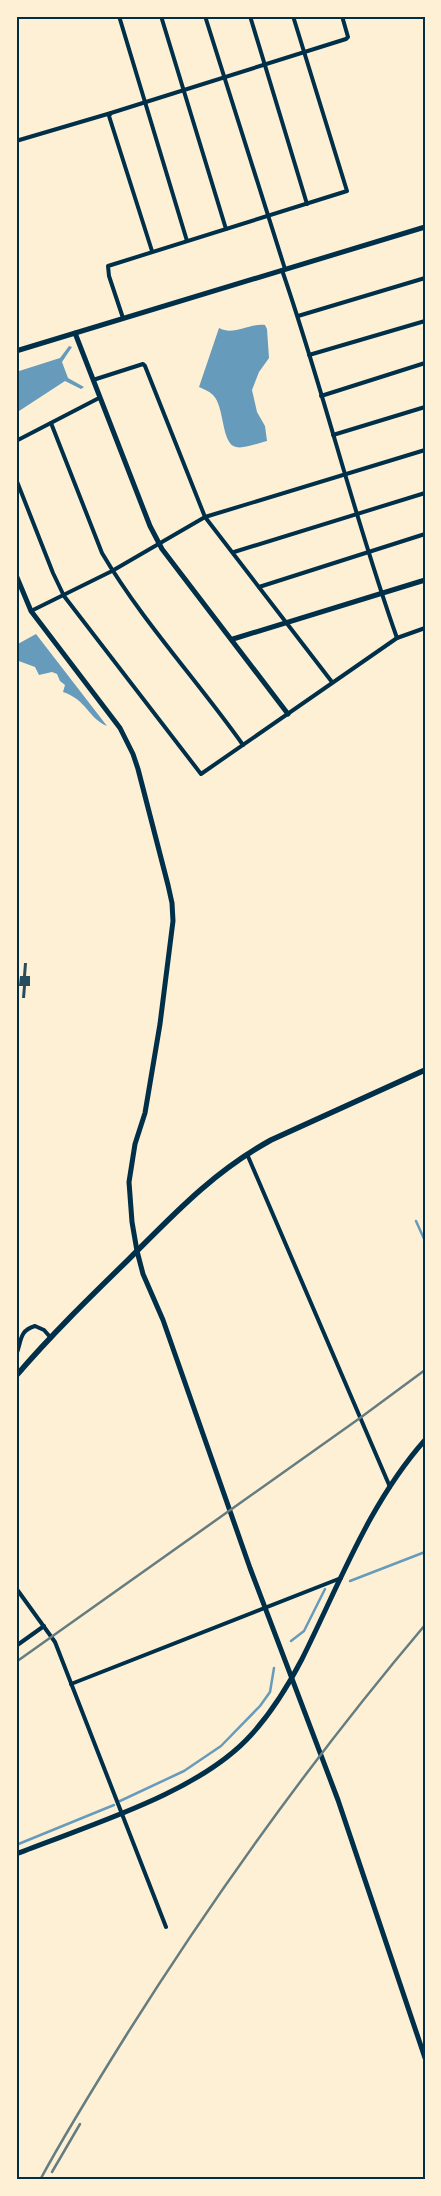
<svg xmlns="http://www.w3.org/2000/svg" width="441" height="2196" font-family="Manrope,sans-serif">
  <rect width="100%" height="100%" fill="#fdf0d5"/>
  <g fill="#669bbc">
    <path d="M265,325L267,329L269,358L259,372L252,390L257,412L265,426L267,441C258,443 244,449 236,447C221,444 225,407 213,395C209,391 203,389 199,387L219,328C234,336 249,323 265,325Z"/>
    <polygon points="69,346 72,347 62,362 68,378 84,387 81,389 65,381 16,413 16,372 60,358"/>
    <path d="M36,634L107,726C88,718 87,700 63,692L65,685L60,681L57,674L52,672L39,675L35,667L16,660V645Z"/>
  </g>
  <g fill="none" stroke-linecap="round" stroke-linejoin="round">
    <g stroke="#669bbc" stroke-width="2.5">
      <polyline points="416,1221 425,1241"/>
      <polyline points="350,1581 425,1552"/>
      <polyline points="291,1641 304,1631 325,1589"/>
      <polyline points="120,1801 184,1771 221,1746 260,1706 270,1692 274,1668"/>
      <polyline points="16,1845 114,1805"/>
    </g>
  </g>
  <polygon fill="#264d5e" points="24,963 27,963 26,976 30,976 30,986 26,986 25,998 22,998 23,986 19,986 20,976 23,976"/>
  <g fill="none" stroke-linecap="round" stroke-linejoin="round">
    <g stroke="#003049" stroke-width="4">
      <polyline points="119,16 187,241"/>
      <polyline points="161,16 226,229"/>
      <polyline points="205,16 285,269"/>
      <polyline points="250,16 307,204"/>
      <polyline points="16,141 111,113"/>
      <polyline points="152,251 109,116 111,113 346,39 348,37 342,16"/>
      <path d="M282,270C324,392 354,517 397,638"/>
      <polyline points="298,316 425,278"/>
      <polyline points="123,318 109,276 108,266 347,191 293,16"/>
      <polyline points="309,355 425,321"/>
      <polyline points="93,380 143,364 145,366 205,517 332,682"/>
      <polyline points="321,396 425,363"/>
      <path d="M51,423L102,553C142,621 197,680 243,745"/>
      <polyline points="333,435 425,407"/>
      <polyline points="16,441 99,398"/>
      <polyline points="16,479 53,573 64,596 201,774 397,638 425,628"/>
      <polyline points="234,552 425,493"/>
      <polyline points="259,587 425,534"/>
      <polyline points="31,611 112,571 205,517 425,450"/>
      <polyline points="247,1154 390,1487"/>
      <path d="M16,1355C22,1342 18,1331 35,1326L44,1330L51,1338"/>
      <polyline points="16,1588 55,1642 166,1927"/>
      <polyline points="16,1646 44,1626"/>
      <polyline points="71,1684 341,1578"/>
    </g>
    <g stroke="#003049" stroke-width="5">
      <polyline points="75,333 150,526 162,549 288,714"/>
      <polyline points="16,351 425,227"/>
      <polyline points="16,575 31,611 120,728 133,754 138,769 168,885 172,903 173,921 160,1024 145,1113 135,1144 129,1182 132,1222 137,1251 143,1274 163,1320 250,1568 338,1800 425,2058"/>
      <polyline points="233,639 425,580"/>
      <path d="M16,1854C89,1825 199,1793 251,1735C272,1712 288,1686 302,1659C339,1585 369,1503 425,1440"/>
    </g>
    <path stroke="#003049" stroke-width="5.5" d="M16,1376C51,1335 90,1297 128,1260C175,1213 212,1173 271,1140L425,1070"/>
    <g stroke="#657d81" stroke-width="2.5">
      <polyline points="16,1662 360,1418 425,1370"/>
      <polyline points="52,2172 80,2124"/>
      <path d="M40,2180C67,2130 97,2082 127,2034C217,1891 316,1754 425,1625"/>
    </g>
  </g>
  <rect width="441" height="2196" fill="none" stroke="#fdf0d5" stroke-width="35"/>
  <rect x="18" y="18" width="406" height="2160" fill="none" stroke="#003049" stroke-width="2"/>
</svg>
